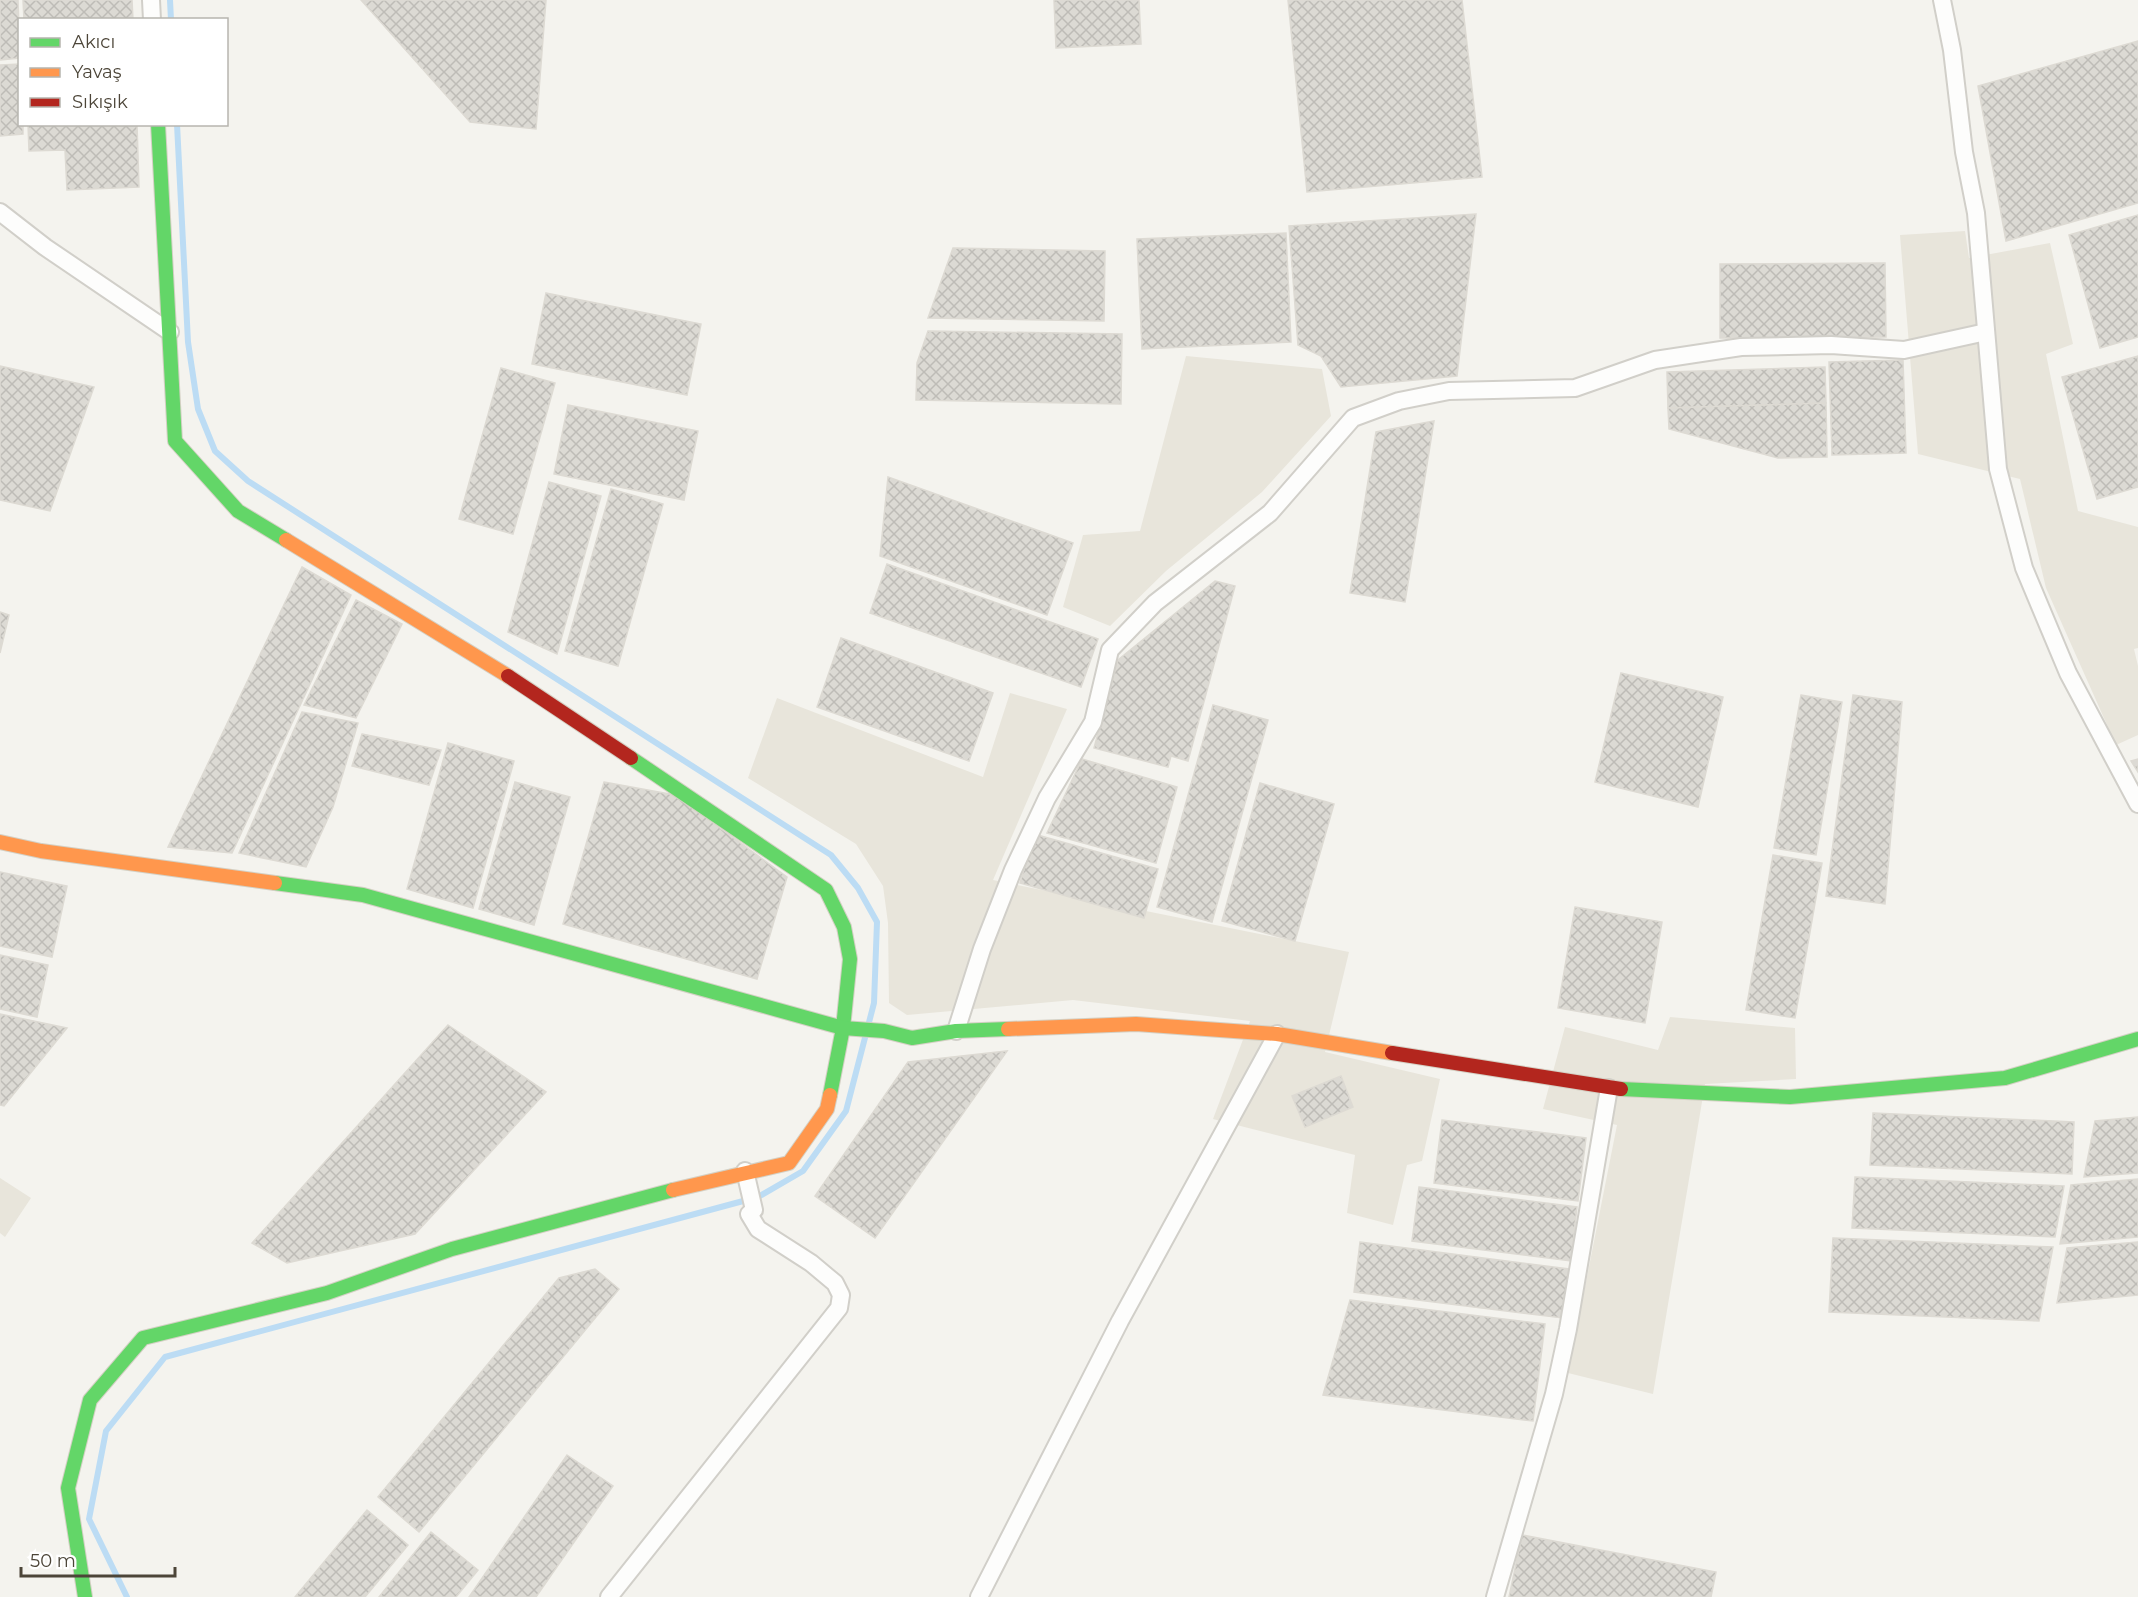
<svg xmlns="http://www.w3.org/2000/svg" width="2138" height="1597" font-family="Montserrat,sans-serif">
  <defs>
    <pattern id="building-cross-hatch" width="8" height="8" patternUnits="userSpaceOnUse" patternTransform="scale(1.5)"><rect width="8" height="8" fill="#dcdad4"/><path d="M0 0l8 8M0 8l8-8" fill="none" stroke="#bebcb7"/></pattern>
  </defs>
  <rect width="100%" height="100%" fill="#f4f3ee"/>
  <g fill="#e8e5db">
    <polygon points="1965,231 1969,258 2050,243 2073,344 2046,354 2078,511 2138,527 2138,648 2134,649 2138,666 2138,735 2116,745 2046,588 2020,479 1918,454 1900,235"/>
    <polygon points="1186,356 1322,369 1331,416 1262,492 1166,571 1110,626 1063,607 1083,535 1140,531"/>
    <polygon points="1010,693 1067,709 993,880 1349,952 1325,1052 1440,1079 1422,1161 1407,1165 1393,1225 1347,1213 1355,1155 1213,1119 1250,1021 1073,1000 907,1015 889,1003 888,923 883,886 856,844 748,778 777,698 983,777"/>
    <polygon points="1670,1017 1795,1028 1796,1079 1705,1084 1653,1394 1568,1373 1617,1125 1543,1109 1565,1027 1658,1050"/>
    <polygon points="0,1178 31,1198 5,1237 0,1233"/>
  </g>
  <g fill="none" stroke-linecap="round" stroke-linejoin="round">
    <g stroke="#bcdcf4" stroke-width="6">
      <polyline points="170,0 171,20"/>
      <polyline points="127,1597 89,1519 106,1431 165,1357 758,1197 803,1171 846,1111 874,1003 877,922 858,888 831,855 248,481 215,451 198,409 188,342 177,124"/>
    </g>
  </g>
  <g fill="url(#building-cross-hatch)" stroke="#dddad3" stroke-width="1.5">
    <polygon points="0,0 18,0 20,58 0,60"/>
    <polygon points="23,0 132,0 133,20 24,20"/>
    <polygon points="361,0 546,0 536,129 470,122"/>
    <polygon points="1054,0 1139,0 1141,44 1056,48"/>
    <polygon points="1288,0 1462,0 1482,177 1307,192"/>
    <polygon points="2138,41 2138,203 2006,241 1978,86"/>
    <polygon points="20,64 20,124 23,124 23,134 0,136 0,65"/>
    <polygon points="28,124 137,124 139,187 67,190 65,150 29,151"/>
    <polygon points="1476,214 1457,376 1341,387 1321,356 1298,345 1289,226"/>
    <polygon points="2138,215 2138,337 2100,348 2069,235"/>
    <polygon points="1286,233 1291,342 1142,349 1137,239"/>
    <polygon points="953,248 1105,251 1104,321 928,318"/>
    <polygon points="1885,263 1886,337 1720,338 1720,264"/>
    <polygon points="546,293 701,324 687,395 532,364"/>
    <polygon points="928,331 1122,334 1121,404 916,400 917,363"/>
    <polygon points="2138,356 2138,487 2097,499 2062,377"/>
    <polygon points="1903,360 1906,453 1832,455 1829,362"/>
    <polygon points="0,366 94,387 50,511 0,500"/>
    <polygon points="1825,367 1826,403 1668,408 1667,372"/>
    <polygon points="501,368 555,383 513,534 459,519"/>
    <polygon points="1826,403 1827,457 1778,458 1669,429 1668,408"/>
    <polygon points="568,405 698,431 684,500 554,474"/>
    <polygon points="1434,421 1405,602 1350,593 1376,432"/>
    <polygon points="888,477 1073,543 1047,615 880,556"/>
    <polygon points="549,482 601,496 557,654 508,632"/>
    <polygon points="611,489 663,504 618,666 565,651"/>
    <polygon points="887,564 1098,639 1081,687 870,613"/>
    <polygon points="302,567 351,595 232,853 168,847"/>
    <polygon points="1215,581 1235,586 1188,761 1171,756 1168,767 1094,748 1118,660"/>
    <polygon points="356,600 402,624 356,718 304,705"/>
    <polygon points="0,612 9,615 0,653"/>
    <polygon points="841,638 993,693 969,761 817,707"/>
    <polygon points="1621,673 1723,697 1698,807 1595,782"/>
    <polygon points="1801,695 1842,702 1816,855 1774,848"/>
    <polygon points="1853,695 1902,702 1885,904 1826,896"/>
    <polygon points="1213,705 1268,720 1212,922 1157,907"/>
    <polygon points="302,712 358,723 333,807 306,867 239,853"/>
    <polygon points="362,734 441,750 429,785 352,766"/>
    <polygon points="448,743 514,761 473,908 407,889"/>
    <polygon points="1082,759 1177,787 1156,863 1047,833"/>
    <polygon points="2138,759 2138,772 2131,761"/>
    <polygon points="515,782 570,797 534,925 479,909"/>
    <polygon points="604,782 675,795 787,877 757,979 563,924"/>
    <polygon points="1260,783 1334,804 1295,941 1222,921"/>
    <polygon points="1034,834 1158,869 1144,918 1020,883"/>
    <polygon points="1773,855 1822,863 1795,1018 1746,1010"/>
    <polygon points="0,872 67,886 52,957 0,946"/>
    <polygon points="1575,907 1662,922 1645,1023 1558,1008"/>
    <polygon points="0,955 48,965 37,1017 0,1009"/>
    <polygon points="0,1014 67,1028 4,1106 0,1105"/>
    <polygon points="448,1025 546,1092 415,1234 287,1263 252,1243"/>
    <polygon points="1007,1051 875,1238 815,1196 908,1062"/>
    <polygon points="1341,1076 1353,1107 1305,1127 1292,1096"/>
    <polygon points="1873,1113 2074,1122 2072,1174 1870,1165"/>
    <polygon points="2138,1117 2138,1173 2084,1177 2095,1121"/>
    <polygon points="1442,1120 1586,1138 1578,1201 1434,1183"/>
    <polygon points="1855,1177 2064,1186 2055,1237 1852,1228"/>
    <polygon points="2138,1179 2138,1237 2060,1244 2071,1185"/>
    <polygon points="1419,1187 1577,1207 1571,1261 1412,1241"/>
    <polygon points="1833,1238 2053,1247 2039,1321 1829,1312"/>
    <polygon points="1360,1242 1569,1269 1563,1318 1354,1292"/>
    <polygon points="2138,1242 2138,1295 2057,1303 2067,1248"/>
    <polygon points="595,1269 619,1289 419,1532 378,1497 559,1278"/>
    <polygon points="1350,1300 1545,1324 1533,1421 1323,1395"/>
    <polygon points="567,1455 613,1486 536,1597 469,1597"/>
    <polygon points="367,1510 408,1545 365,1597 295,1597"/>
    <polygon points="431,1532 478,1570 456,1597 379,1597"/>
    <polygon points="1522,1535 1716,1572 1711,1597 1509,1597"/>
  </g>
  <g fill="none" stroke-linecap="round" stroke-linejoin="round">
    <g stroke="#d1cfc9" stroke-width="20">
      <g id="street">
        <polyline points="151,0 152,20"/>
        <polyline points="1942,0 1952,50 1964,152 1976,213 1998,469 2024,568 2068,673 2138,804"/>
        <polyline points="0,212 45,247 170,332"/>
        <polyline points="956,1031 982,949 1013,870 1047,798 1093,722 1110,650 1155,603 1270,513 1353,418 1399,401 1449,391 1575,388 1655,360 1741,347 1831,345 1904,350 1986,332"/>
        <polyline points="609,1597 839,1308 841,1295 835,1283 811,1263 758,1229 749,1214 754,1210 745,1171"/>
        <polyline points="979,1597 1120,1321 1277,1034"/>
        <polyline points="1495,1597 1554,1394 1568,1329 1609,1088"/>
      </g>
    </g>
    <g stroke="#d4d0c4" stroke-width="16">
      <g id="fast">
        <polyline points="158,124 175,441 238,511 286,540"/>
        <polyline points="631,758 826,890 844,927 850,959 843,1028 830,1095"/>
        <polyline points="275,883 363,895 843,1028 884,1031 912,1038 956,1031 1008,1029"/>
        <polyline points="1621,1089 1790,1097 2005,1078 2138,1039"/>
        <polyline points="85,1597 68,1488 90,1400 143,1338 327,1293 452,1249 673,1190"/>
      </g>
    </g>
    <g stroke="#d4d0c4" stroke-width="16">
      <g id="slow">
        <polyline points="286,540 508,676"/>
        <polyline points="0,842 41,851 275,883"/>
        <polyline points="1008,1029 1136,1024 1277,1034 1392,1053"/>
        <polyline points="673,1190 789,1163 827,1109 830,1095"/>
      </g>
    </g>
    <g stroke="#d4d0c4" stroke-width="16">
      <g id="jam">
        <polyline points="508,676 631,758"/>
        <polyline points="1392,1053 1621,1089"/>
      </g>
    </g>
    <use href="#street" stroke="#fdfdfc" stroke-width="16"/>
    <use href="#fast" stroke="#63d668" stroke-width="14"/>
    <use href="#slow" stroke="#ff974d" stroke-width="14"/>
    <use href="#jam" stroke="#b3261e" stroke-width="14"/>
  </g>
  <rect x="18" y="18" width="210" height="108" fill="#ffffff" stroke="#b7b5af" stroke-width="1.5"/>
  <rect x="30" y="38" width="30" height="9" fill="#63d668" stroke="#b7b5af" stroke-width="1.5"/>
  <text x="72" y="48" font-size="18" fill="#4c4538">Akıcı</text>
  <rect x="30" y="68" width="30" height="9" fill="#ff974d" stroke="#b7b5af" stroke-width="1.5"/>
  <text x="72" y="78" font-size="18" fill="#4c4538">Yavaş</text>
  <rect x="30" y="98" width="30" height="9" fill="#b3261e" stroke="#b7b5af" stroke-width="1.5"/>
  <text x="72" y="108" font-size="18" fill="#4c4538">Sıkışık</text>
  <path d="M21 1567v9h154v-9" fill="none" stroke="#4c4538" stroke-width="3"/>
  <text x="30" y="1567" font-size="18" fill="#4c4538" stroke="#ffffff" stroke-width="4.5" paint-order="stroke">50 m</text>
</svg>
